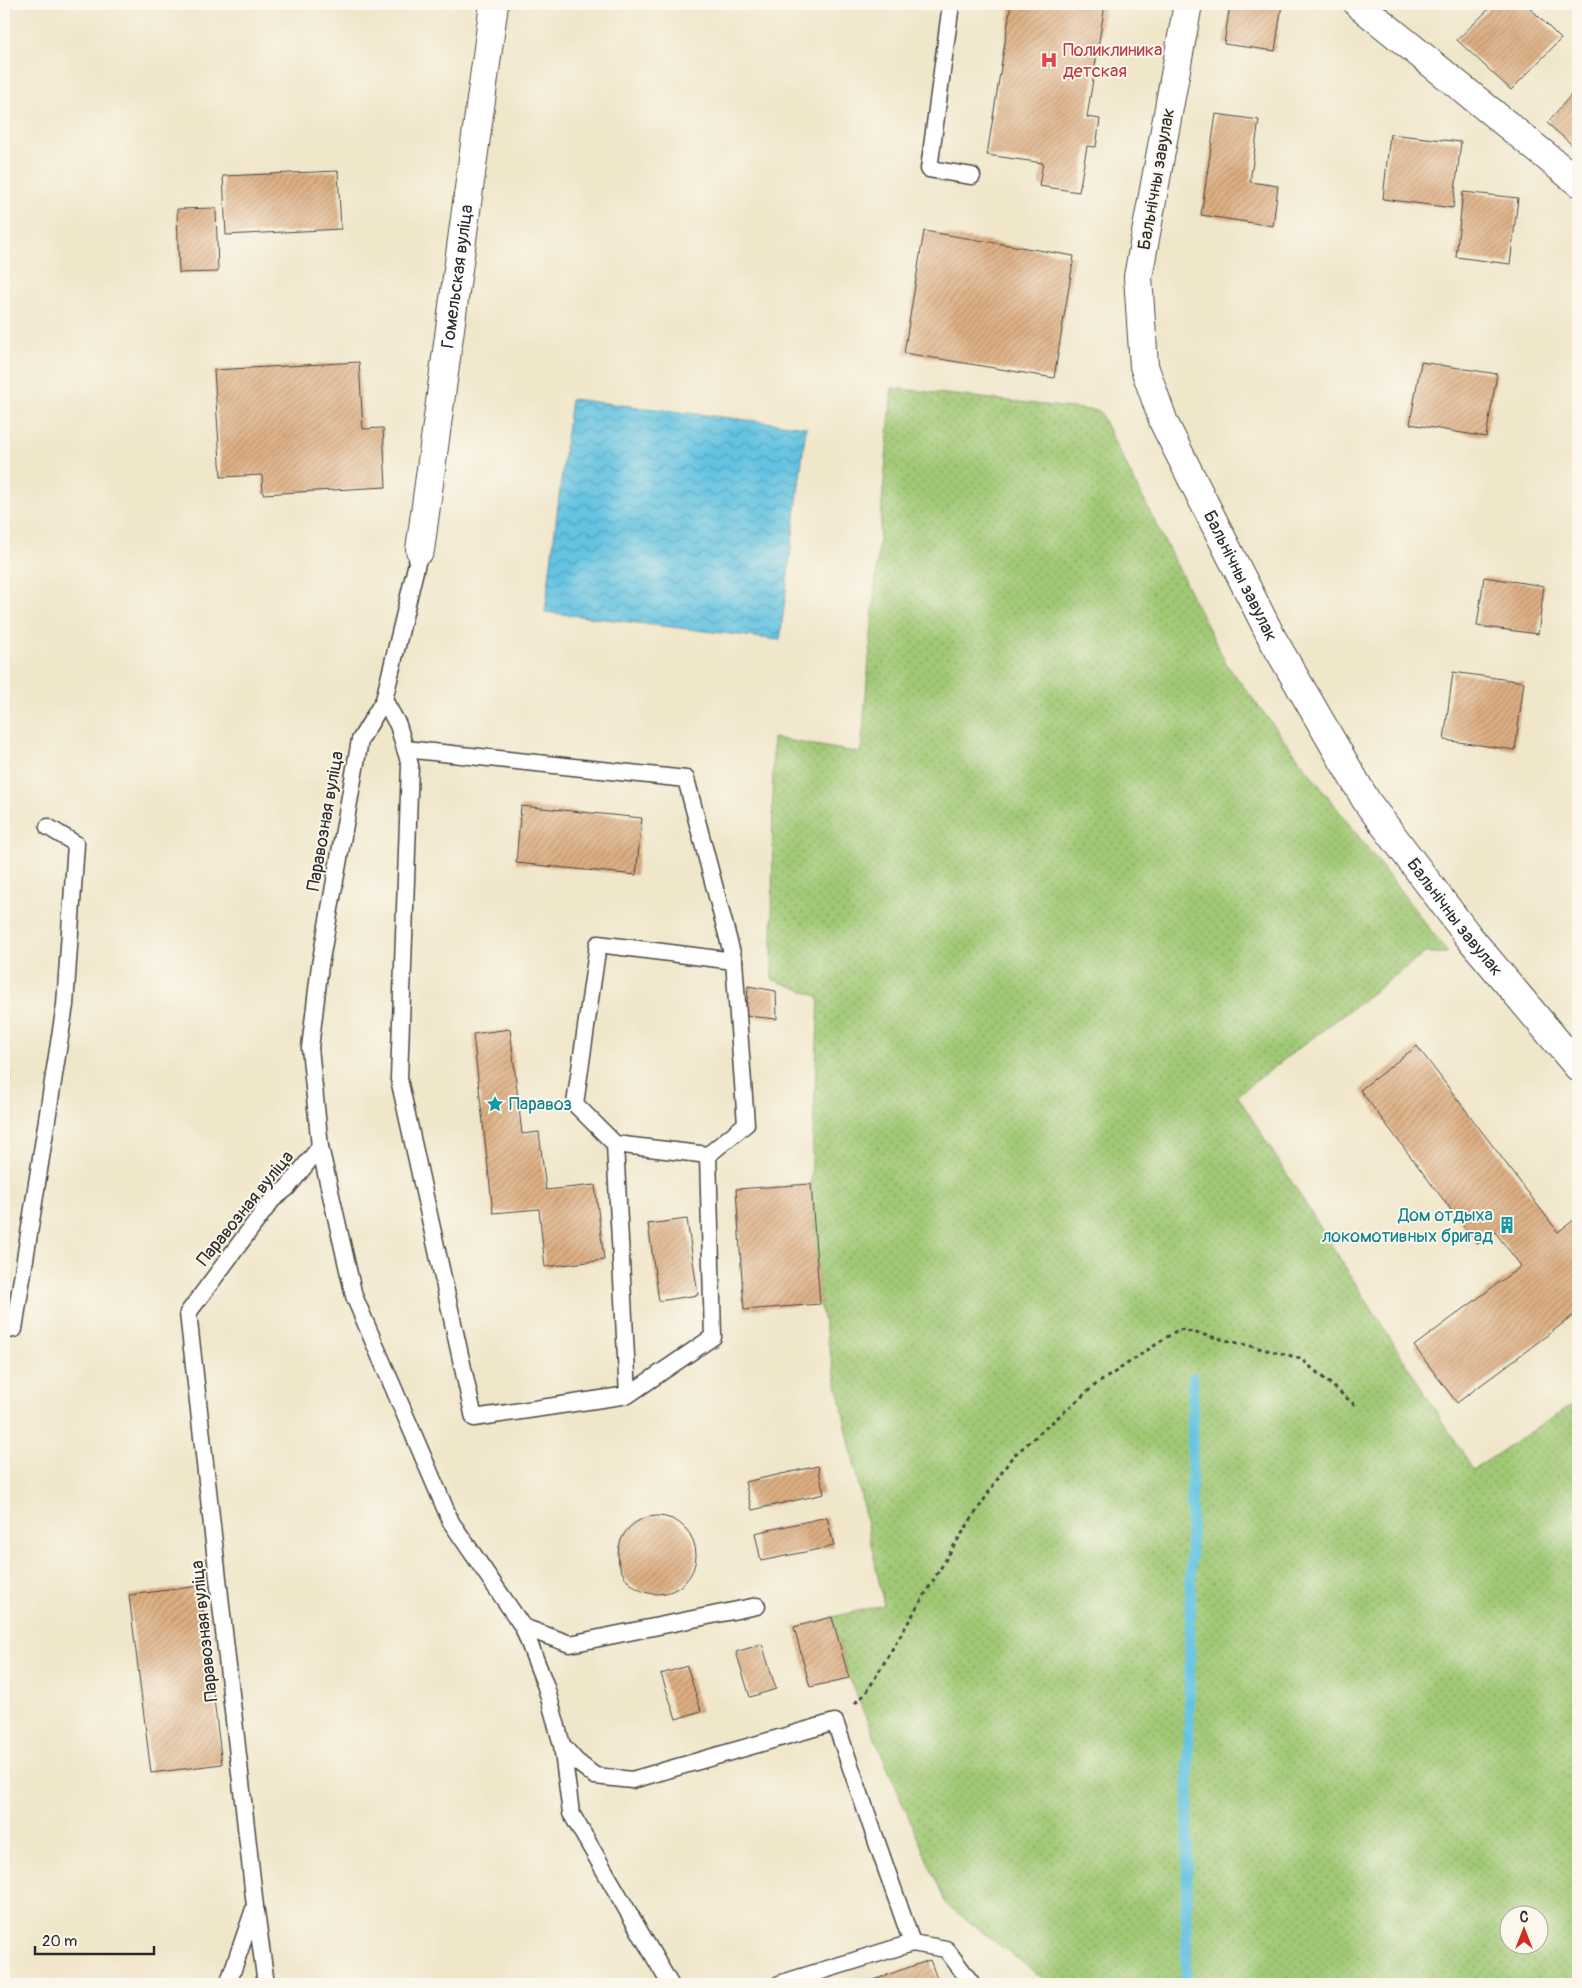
<svg xmlns="http://www.w3.org/2000/svg" width="1582" height="1988" font-family="Pangolin,sans-serif">
  <defs>
    <pattern id="grass-dots" width="8" height="8" patternUnits="userSpaceOnUse" patternTransform="scale(1.25)"><rect width="8" height="8" fill="#a0c874"/><path d="M2 2h.1M6 6h.1" fill="none" stroke="#83a35f" stroke-width="1.8" stroke-linecap="round"/></pattern>
    <pattern id="water-waves" width="16" height="10" patternUnits="userSpaceOnUse" patternTransform="scale(1.25)"><rect width="16" height="10" fill="#63c3e1"/><path d="M0 5q4-4 8 0t8 0" fill="none" stroke="#529fb7"/></pattern>
    <pattern id="building-hatch" width="6" height="6" patternUnits="userSpaceOnUse" patternTransform="scale(1.25)"><rect width="6" height="6" fill="#deaf83"/><path d="M-1 1l2-2M0 6l6-6M5 7l2-2" fill="none" stroke="#b48f6b"/></pattern>
  </defs>
  <rect width="100%" height="100%" fill="#fbf7ec"/>
  <filter id="ink" filterUnits="userSpaceOnUse"><feTurbulence type="fractalNoise" baseFrequency=".02" numOctaves="2"/><feDisplacementMap in="SourceGraphic" scale="10" xChannelSelector="R" yChannelSelector="G"/><feConvolveMatrix kernelMatrix="1 2 1 2 8 2 1 2 1" color-interpolation-filters="sRGB"/></filter>
  <filter id="wash" filterUnits="userSpaceOnUse"><feTurbulence type="fractalNoise" baseFrequency=".0096" numOctaves="4" result="noise"/><feDisplacementMap in="SourceGraphic" scale="20" xChannelSelector="R" yChannelSelector="G"/><feGaussianBlur stdDeviation="1.12" result="paint"/><feColorMatrix in="noise" values="0 0 0 0 0 0 0 0 0 0 0 0 0 0 0 0 0 1.4 0 .05"/><feComposite in="paint" operator="in"/></filter>
  <g filter="url(#wash)">
    <rect width="100%" height="100%" fill="#f0e6ca"/>
    <path fill="url(#grass-dots)" stroke="#667a50" fill-rule="evenodd" d="M892,388L1099,411L1227,665L1448,953H1425L1237,1095L1473,1470L1578,1401V1984H1050L946,1904L849,1678L832,1617L884,1605L820,1304L811,1184L819,997L772,979L773,738L861,753ZM1510,1916H1540V1946H1510Z"/>
    <polygon fill="url(#water-waves)" stroke="#477786" points="571,399 806,427 780,640 545,612"/>
    <g fill="none" stroke-linecap="round" stroke-linejoin="round">
      <polyline stroke="#63c3e1" stroke-width="11" points="1186,1984 1193,1377"/>
    </g>
    <g id="blocks">
      <g fill="url(#building-hatch)">
        <polygon points="1011,4 1105,4 1087,117 1100,119 1096,147 1087,146 1079,192 1039,186 1043,163 987,155"/>
        <polygon points="1230,4 1282,4 1275,51 1224,44"/>
        <polygon points="1494,4 1526,4 1561,39 1511,90 1457,40"/>
        <polygon points="1578,87 1578,150 1547,123"/>
        <polygon points="1216,114 1259,120 1250,182 1278,186 1273,226 1201,215"/>
        <polygon points="1390,134 1461,142 1453,208 1383,199"/>
        <polygon points="338,171 341,229 226,235 223,176"/>
        <polygon points="1463,192 1518,198 1510,264 1456,257"/>
        <polygon points="216,208 218,272 179,273 177,209"/>
        <polygon points="924,231 1074,256 1054,378 904,353"/>
        <polygon points="359,362 363,429 383,428 386,487 263,494 262,475 221,477 214,370"/>
        <polygon points="1421,362 1497,374 1486,437 1410,424"/>
        <polygon points="1484,577 1544,586 1538,634 1477,626"/>
        <polygon points="1453,672 1524,682 1515,750 1444,740"/>
        <polygon points="521,806 642,818 636,875 516,863"/>
        <polygon points="748,986 776,991 777,1019 746,1016"/>
        <polygon points="510,1029 522,1134 539,1132 546,1190 595,1185 604,1260 545,1267 539,1209 493,1213 473,1034"/>
        <polygon points="1417,1046 1558,1232 1578,1217 1578,1312 1457,1403 1414,1346 1521,1266 1495,1232 1477,1244 1360,1090"/>
        <polygon points="4,1070 11,1071 5,1119 4,1118"/>
        <polygon points="811,1184 820,1304 744,1310 736,1189"/>
        <polygon points="687,1219 698,1295 659,1301 648,1224"/>
        <polygon points="818,1466 824,1494 752,1510 745,1482"/>
        <circle cx="657" cy="1555" r="39"/>
        <polygon points="827,1517 834,1546 761,1561 755,1533"/>
        <polygon points="200,1586 222,1764 151,1773 129,1595"/>
        <polygon points="832,1617 849,1678 810,1687 794,1627"/>
        <polygon points="762,1644 776,1689 750,1697 736,1652"/>
        <polygon points="687,1666 701,1711 676,1719 661,1674"/>
        <polygon points="930,1960 939,1984 861,1984"/>
      </g>
    </g>
  </g>
  <g filter="url(#ink)">
    <use href="#blocks" fill-opacity="0" stroke="#494743" stroke-width="1"/>
    <g fill="none" stroke-linecap="round" stroke-linejoin="round">
      <g stroke="#494743" stroke-width="19">
        <g id="service">
          <polyline points="951,4 929,169 972,176"/>
          <polyline points="384,700 398,725 410,765 399,1079 474,1418 628,1395 615,1144 708,1155 713,1337 628,1395"/>
          <polyline points="405,749 686,779 734,961"/>
          <polyline points="615,1144 575,1104 598,944 734,961 746,1124 708,1155"/>
          <polyline points="320,1147 354,1296 451,1522 523,1627 546,1687 562,1745 571,1813 670,1984"/>
          <polyline points="4,1331 14,1329 65,1005 76,844 48,827"/>
          <polyline points="523,1627 570,1644 757,1606"/>
          <polyline points="562,1745 576,1761 595,1776 632,1780 835,1722 912,1943 779,1984"/>
          <polyline points="256,1911 266,1984"/>
          <polyline points="912,1943 946,1949 972,1984"/>
          <polyline points="228,1984 255,1906 188,1313 272,1200 287,1188 320,1147 310,1048 320,965 360,740 384,700 420,550"/>
        </g>
      </g>
      <g stroke="#494743" stroke-width="30">
        <g id="minor">
          <path id="s1" d="M1188,4L1138,277L1144,366L1164,423L1272,638L1367,802L1469,937L1578,1067"/>
          <polyline points="1358,4 1578,182"/>
          <path id="s2" d="M420,550L494,4"/>
        </g>
      </g>
      <polyline stroke="#494743" stroke-width="3" stroke-dasharray="4 4" stroke-linecap="butt" points="855,1703 866,1693 955,1544 1012,1457 1094,1386 1179,1329 1300,1358 1356,1406"/>
      <use href="#service" stroke="#fff" stroke-width="16"/>
      <use href="#minor" stroke="#fff" stroke-width="28"/>
    </g>
  </g>
  <defs>
    <g id="hospital-bare" transform="scale(1.35)"><path d="M-5-5h3v3.5h4V-5h3V5h-3V1.5h-4V5h-3Z" fill="#e0444e" stroke="#fbf7ec" stroke-width="2.5" paint-order="stroke"/></g>
    <g id="sight-bare" transform="scale(1.35)"><path d="M0-6L1.8-2.2L6-1.7L2.9 1.2L3.7 5.4L0 3.3L-3.7 5.4L-2.9 1.2L-6-1.7L-1.8-2.2Z" fill="#0f9aa8" stroke="#fbf7ec" stroke-width="2.5" paint-order="stroke"/></g>
    <g id="building-bare" transform="scale(1.35)"><path d="M-4-6H4V6H1V3H-1V6H-4ZM-2.5-4.3h1.7v1.8h-1.7ZM.8-4.3h1.7v1.8H.8ZM-2.5-1h1.7V.8h-1.7ZM.8-1h1.7V.8H.8Z" fill="#0f9aa8" stroke="#fbf7ec" stroke-width="2.5" paint-order="stroke"/></g>
  </defs>
  <g fill-rule="evenodd">
    <use href="#hospital-bare" x="1049" y="60"/>
    <use href="#sight-bare" x="495" y="1104"/>
    <use href="#building-bare" x="1507" y="1225"/>
  </g>
  <g text-anchor="middle" stroke-width="4" stroke-linejoin="round" paint-order="stroke">
    <g font-size="18" fill="#be3a42" stroke="#fbf7ec" text-anchor="start">
      <text x="1063" y="56">Поликлиника<tspan x="1063" dy="21">детская</tspan></text>
    </g>
    <g font-size="18" fill="#2b2b2b" stroke="#fbf7ec">
      <text transform="translate(1156 179) rotate(-80)" y="6">Бальнічны завулак</text>
      <text dy="6" stroke="none"><textPath href="#s2" startOffset="276">Гомельская вуліца</textPath></text>
      <text dy="6" stroke="none"><textPath href="#s1" startOffset="598">Бальнічны завулак</textPath></text>
      <text transform="translate(325 821) rotate(-80)" y="6">Паравозная вуліца</text>
      <text dy="6" stroke="none"><textPath href="#s1" startOffset="1002">Бальнічны завулак</textPath></text>
      <text transform="translate(245 1208) rotate(-51)" y="6">Паравозная вуліца</text>
      <text transform="translate(204 1631) rotate(-96)" y="6">Паравозная вуліца</text>
    </g>
    <g font-size="18" fill="#0d838f" stroke="#fbf7ec" text-anchor="start">
      <text x="509" y="1110">Паравоз</text>
      <text x="1493" y="1221" text-anchor="end">Дом отдыха<tspan x="1493" dy="21">локомотивных бригад</tspan></text>
    </g>
  </g>
  <rect width="1582" height="1988" fill="none" stroke="#fbf7ec" stroke-width="20"/>
  <g transform="translate(1524 1930)"><circle r="24" fill="#fbf7ec" stroke="#a8a59f"/>
  <path d="M0-4L9 19L0 12L-9 19Z" fill="#c8321e"/>
  <text y="-8" font-size="14" font-weight="bold" text-anchor="middle" fill="#2b2b2b">С</text>
  </g>
  <path d="M35 1946v8h119v-8" fill="none" stroke="#2b2b2b" stroke-width="2.5"/>
  <text x="42" y="1946" font-size="15" fill="#2b2b2b" stroke="#fbf7ec" stroke-width="4" paint-order="stroke">20 m</text>
</svg>
